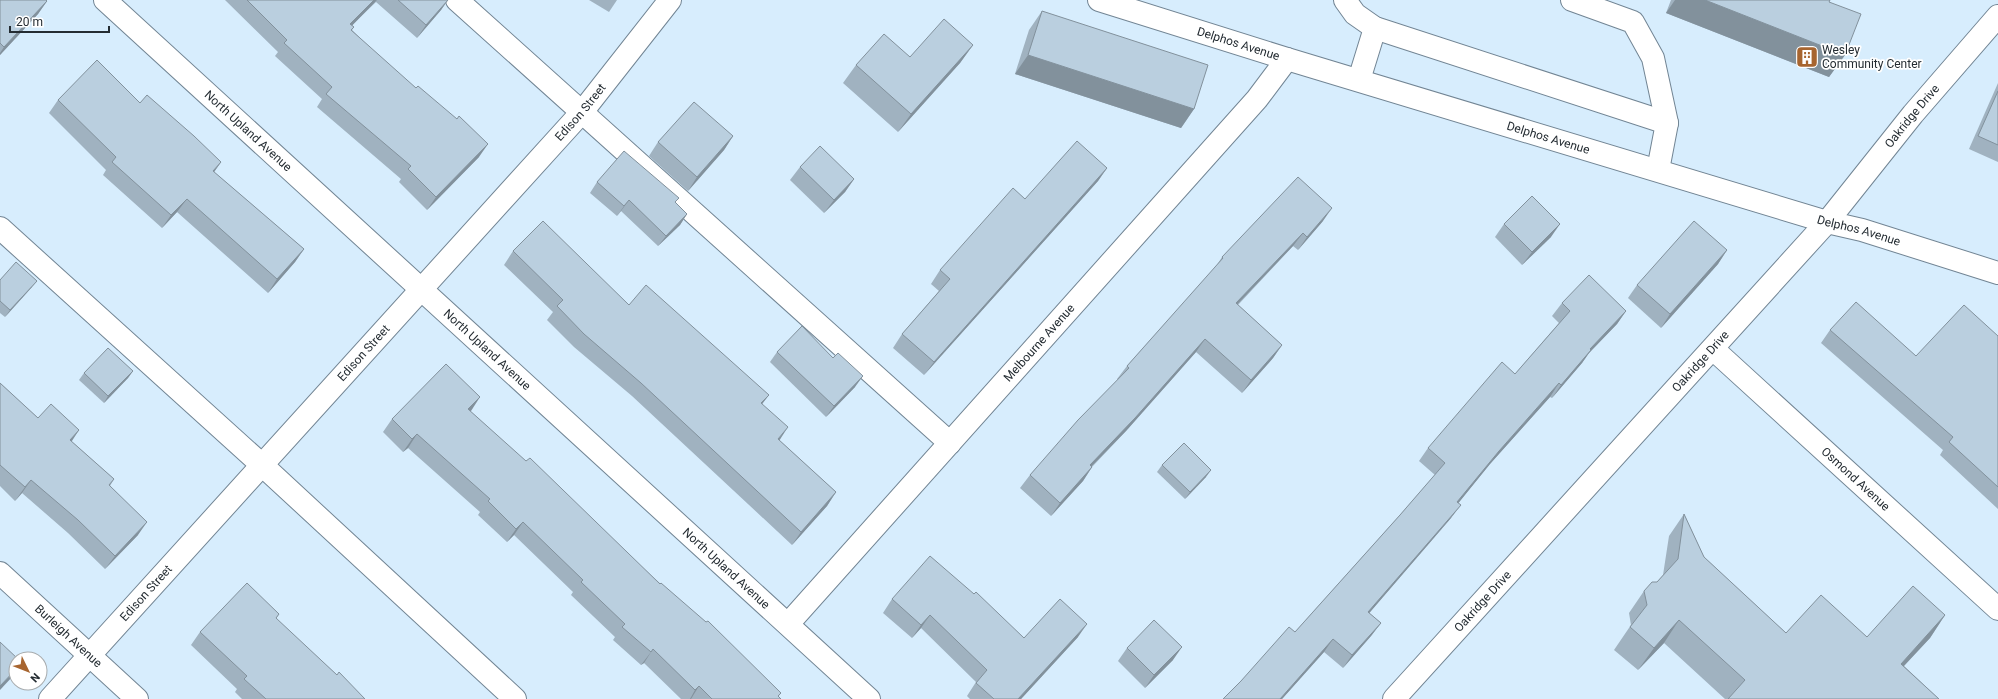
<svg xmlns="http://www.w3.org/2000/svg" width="1998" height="699" font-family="Roboto,sans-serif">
  <rect width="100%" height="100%" fill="#d7edfd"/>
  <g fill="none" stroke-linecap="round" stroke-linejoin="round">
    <g stroke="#728594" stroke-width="24">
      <g id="minor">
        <path id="s1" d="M105,0L869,699"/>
        <polyline points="457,0 950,443"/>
        <path id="s2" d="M1099,0L1287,59L1827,222L1862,230L1998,273"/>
        <polyline points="1345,0 1355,14 1375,28 1667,123"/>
        <polyline points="1572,0 1633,22 1653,58 1667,123 1658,170"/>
        <polyline points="1359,80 1375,28"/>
        <polyline points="0,228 262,465 515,699"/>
        <path id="s3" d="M1713,349L1998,609"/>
        <path id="s4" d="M0,573L137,699"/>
        <path id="s5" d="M788,624L1257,99L1287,59"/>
        <path id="s6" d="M50,699L582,112L670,0"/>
        <path id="s7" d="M1394,699L1827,222L1913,114L1998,16"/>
      </g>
    </g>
    <use href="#minor" stroke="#fff" stroke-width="22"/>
  </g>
  <g fill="#a0b2c0">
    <polygon points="0,0 47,1 38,14 0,55"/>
    <polygon points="225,0 448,0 441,10 417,38 376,2 352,25 354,27 352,30 479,157 427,210 399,182 401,179 317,107 322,99 275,56 278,52"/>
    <polygon points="589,0 617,0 609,12"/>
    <polygon points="1671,0 1830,0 1829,2 1845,55 1829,77 1666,13"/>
    <polygon points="1042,11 1194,109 1181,128 1015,74 1029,30"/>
    <polygon points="973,45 960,63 898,132 843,83 856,65 910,57"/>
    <polygon points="1998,83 1998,162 1969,149"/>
    <polygon points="58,100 140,103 221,162 214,172 304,249 295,262 268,293 177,212 162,228 103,175 106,170 49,113"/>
    <polygon points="733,136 724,150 688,191 649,156 658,142"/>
    <polygon points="800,167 854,179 845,192 824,213 790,180"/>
    <polygon points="1107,168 1098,181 924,375 893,348 902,334 939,291 931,284 940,270 1025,199"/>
    <polygon points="597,182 676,203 687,214 680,225 658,246 621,211 617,216 590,193"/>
    <polygon points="1323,221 1298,250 1293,246 1238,305 1282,345 1273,358 1242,393 1196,352 1126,431 1092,467 1083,481 1051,516 1020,488 1030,475 1118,380 1117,379 1127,366 1215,268 1222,257"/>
    <polygon points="1504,224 1551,237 1522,265 1495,237"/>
    <polygon points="1727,250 1718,264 1661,328 1628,298 1637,285"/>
    <polygon points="513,251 629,305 769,395 762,404 779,440 836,492 827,506 792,545 632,396 574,347 547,320 553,312 504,265"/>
    <polygon points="0,280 32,287 5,317 0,313"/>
    <polygon points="1562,303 1626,311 1617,324 1589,353 1582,363 1552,398 1550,397 1490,464 1458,503 1451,518 1369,613 1381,623 1371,636 1343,668 1324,652 1282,699 1223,699 1295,632 1400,515 1435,475 1419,461 1428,448 1515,374 1559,323 1552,316"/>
    <polygon points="1830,330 1916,356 1998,336 1998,509 1940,455 1943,450 1821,343"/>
    <polygon points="777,352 855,387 826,417 770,362"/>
    <polygon points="133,371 128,378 104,403 79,380 84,373"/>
    <polygon points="0,383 38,418 79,430 71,441 114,479 110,486 138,535 105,569 68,533 22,493 15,501 0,486"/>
    <polygon points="470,411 781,693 778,697 781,699 681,699 644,663 641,665 613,640 615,637 571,595 573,592 514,535 507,542 478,515 480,512 408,448 403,452 383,432 392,419"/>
    <polygon points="1162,465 1206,477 1185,499 1157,472"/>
    <polygon points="1684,514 1704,557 1786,633 1867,637 1945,615 1930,638 1904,666 1939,699 1725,699 1664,643 1638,670 1614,650 1631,625 1629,613 1644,591 1657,582 1663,575 1669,536"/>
    <polygon points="892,599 1024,638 1078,637 1021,699 970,699 967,696 976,682 921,628 912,638 883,613"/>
    <polygon points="279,614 276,619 337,675 365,699 242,699 235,692 237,689 191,645 200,632"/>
    <polygon points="1127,648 1173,660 1145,688 1118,661"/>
  </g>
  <g fill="#82919c">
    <polygon points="374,0 377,0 341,37 350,24"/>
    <polygon points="448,0 441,10 417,38 426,25"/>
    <polygon points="1675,0 1705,0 1845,55 1829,77 1666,13"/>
    <polygon points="47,1 38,14 0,55 0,53 4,47"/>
    <polygon points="973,45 960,63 898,132 911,114"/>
    <polygon points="1028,55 1194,109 1181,128 1015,74"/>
    <polygon points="733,136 724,150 688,191 697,177"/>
    <polygon points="488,144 479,157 427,210 436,197"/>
    <polygon points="221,162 212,175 213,171"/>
    <polygon points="1107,168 1098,181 924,375 934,362"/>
    <polygon points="854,179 845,192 824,213 834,200"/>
    <polygon points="187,199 177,212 162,228 171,215"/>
    <polygon points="629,200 621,211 617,216 624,206"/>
    <polygon points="1332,208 1323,221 1298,250 1307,237"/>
    <polygon points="687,214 680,225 658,246 666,236"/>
    <polygon points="1560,224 1551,237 1522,265 1532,252"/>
    <polygon points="1303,233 1293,246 1226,316 1236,303"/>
    <polygon points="304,249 295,262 268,293 277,279"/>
    <polygon points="1727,250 1718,264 1661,328 1670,314"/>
    <polygon points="37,281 32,287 5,317 10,310"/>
    <polygon points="1626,311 1617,324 1589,353 1582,363 1552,398 1561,385 1590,349"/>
    <polygon points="1205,339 1196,352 1126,431 1080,478 1090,465"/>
    <polygon points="1282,345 1273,358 1242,393 1251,380"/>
    <polygon points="133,371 128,378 104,403 108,396"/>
    <polygon points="863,376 855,387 826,417 834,406"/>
    <polygon points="1559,383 1550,397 1490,464 1448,516 1457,502 1499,451"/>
    <polygon points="769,395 759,408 761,403"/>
    <polygon points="480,397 471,411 459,423 468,409"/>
    <polygon points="788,427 779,441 778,439"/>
    <polygon points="79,430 70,444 70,440"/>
    <polygon points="417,434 408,448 403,452 412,439"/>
    <polygon points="1092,467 1083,481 1051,516 1060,503"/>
    <polygon points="1211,470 1206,477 1185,499 1190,492"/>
    <polygon points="31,480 22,493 15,501 25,487"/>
    <polygon points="836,492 827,506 792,545 801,532"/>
    <polygon points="1461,505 1451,518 1359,625 1368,612"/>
    <polygon points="147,522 138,535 105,569 115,556"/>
    <polygon points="523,522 514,535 507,542 516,529"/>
    <polygon points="930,615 921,628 912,638 921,625"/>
    <polygon points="1945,615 1930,638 1885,686 1901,664"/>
    <polygon points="1679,620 1664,643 1638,670 1654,648"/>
    <polygon points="1381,623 1371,636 1343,668 1352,655"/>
    <polygon points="1087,624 1078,637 1021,699 1018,699"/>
    <polygon points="1333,639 1324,652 1282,699 1280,699"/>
    <polygon points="1182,647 1173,660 1145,688 1154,675"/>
    <polygon points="653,649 644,663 641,665 651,652"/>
    <polygon points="16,669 16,671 13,676 0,690 0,686"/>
    <polygon points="699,686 691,699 690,699 695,690"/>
  </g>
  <g fill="#bacfdf" stroke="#82919c">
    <polygon points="0,0 46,0 47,1 4,47 0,43"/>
    <polygon points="247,0 374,0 350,24 354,27 351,30 416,88 418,86 457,119 459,116 488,144 436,197 408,169 411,166 326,94 332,87 284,43 287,40"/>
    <polygon points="398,0 448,0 426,25"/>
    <polygon points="1705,0 1830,0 1829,2 1861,14 1845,55"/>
    <polygon points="1042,11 1208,65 1194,109 1028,55"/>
    <polygon points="944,19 973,45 911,114 856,65 884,34 910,57"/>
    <polygon points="97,60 140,103 147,95 194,136 221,162 213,171 304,249 277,279 187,199 171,215 112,162 116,157 58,100"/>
    <polygon points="1998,91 1998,145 1978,136"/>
    <polygon points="694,102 733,136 697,177 658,142"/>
    <polygon points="1077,141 1107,168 934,362 902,334 950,279 940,270 1013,188 1025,199"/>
    <polygon points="820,146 854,179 834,200 800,167"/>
    <polygon points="624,151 679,198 675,202 687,214 666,236 629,200 624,206 597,182"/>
    <polygon points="1298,177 1332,208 1307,237 1303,233 1236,303 1282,345 1251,380 1205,339 1135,418 1090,465 1092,467 1060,503 1030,475 1078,420 1129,368 1127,366 1223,258 1222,257"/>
    <polygon points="1532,196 1560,224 1532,252 1504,224"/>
    <polygon points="543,221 629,305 646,285 769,395 761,403 788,427 778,439 836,492 801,532 641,383 584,334 557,306 563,300 513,251"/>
    <polygon points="1694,221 1727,250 1670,314 1637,285"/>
    <polygon points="16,262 37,281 10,310 0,301 0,280"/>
    <polygon points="1589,275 1626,311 1590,349 1591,350 1561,385 1559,383 1499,451 1457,502 1461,505 1368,612 1381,623 1352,655 1333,639 1280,699 1223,699 1241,681 1289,627 1295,632 1400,515 1445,463 1428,448 1502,362 1515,374 1570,311 1562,303"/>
    <polygon points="1856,302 1916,356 1964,305 1998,336 1998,487 1949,442 1953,437 1830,330"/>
    <polygon points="802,326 833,358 838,353 863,376 834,406 777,352"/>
    <polygon points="108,348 133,371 108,396 84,373"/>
    <polygon points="446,364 480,397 468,409 526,461 530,458 660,584 661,583 706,622 708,621 781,693 778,696 781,699 712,699 699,686 695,690 653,649 651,652 622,627 625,624 581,582 583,580 523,522 516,529 488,501 490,499 417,434 412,439 392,419"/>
    <polygon points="0,383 38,418 51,404 79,430 70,440 114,479 109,485 147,522 115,556 78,520 31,480 25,487 0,465"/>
    <polygon points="1184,443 1211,470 1190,492 1162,465"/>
    <polygon points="1684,514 1704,557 1786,633 1821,595 1867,637 1913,586 1945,615 1901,664 1939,699 1728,699 1745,680 1679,620 1654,648 1630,627 1647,605 1644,591 1652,582 1657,582 1678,559"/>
    <polygon points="930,556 974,594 976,592 1024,638 1060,599 1087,624 1018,699 994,699 976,683 987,670 930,615 921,625 892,599"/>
    <polygon points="247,583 279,614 276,618 337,675 339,672 365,699 266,699 244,679 247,676 200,632"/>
    <polygon points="1154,620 1182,647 1154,675 1127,648"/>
    <polygon points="0,642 18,659 16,659 16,669 0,686"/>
  </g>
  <defs>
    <g id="building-square" transform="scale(1.15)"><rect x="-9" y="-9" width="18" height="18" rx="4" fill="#a76530" stroke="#fff"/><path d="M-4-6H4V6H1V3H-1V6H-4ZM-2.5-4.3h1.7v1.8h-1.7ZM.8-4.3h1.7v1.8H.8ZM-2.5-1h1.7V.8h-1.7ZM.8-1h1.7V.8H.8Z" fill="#fff"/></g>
  </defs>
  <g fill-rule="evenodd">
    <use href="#building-square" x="1807" y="57"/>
  </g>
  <g text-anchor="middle" stroke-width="3.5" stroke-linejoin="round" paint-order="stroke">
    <g font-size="12" fill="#242c32" stroke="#fff">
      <text dy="4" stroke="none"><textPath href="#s2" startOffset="146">Delphos Avenue</textPath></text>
      <text dy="4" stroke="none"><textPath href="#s6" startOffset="791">Edison Street</textPath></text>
      <text dy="4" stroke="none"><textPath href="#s7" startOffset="780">Oakridge Drive</textPath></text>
      <text dy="4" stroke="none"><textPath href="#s1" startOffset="194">North Upland Avenue</textPath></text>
      <text dy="4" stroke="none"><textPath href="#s2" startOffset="470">Delphos Avenue</textPath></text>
      <text dy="4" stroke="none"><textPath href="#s2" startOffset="794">Delphos Avenue</textPath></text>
      <text dy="4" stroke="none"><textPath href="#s5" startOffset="377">Melbourne Avenue</textPath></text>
      <text dy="4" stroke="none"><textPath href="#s1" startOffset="518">North Upland Avenue</textPath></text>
      <text dy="4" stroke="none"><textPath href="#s6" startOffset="467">Edison Street</textPath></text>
      <text dy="4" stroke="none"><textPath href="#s7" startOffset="456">Oakridge Drive</textPath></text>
      <text dy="4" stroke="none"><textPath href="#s3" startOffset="193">Osmond Avenue</textPath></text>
      <text dy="4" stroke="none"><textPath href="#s1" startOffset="842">North Upland Avenue</textPath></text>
      <text dy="4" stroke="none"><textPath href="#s6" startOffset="143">Edison Street</textPath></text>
      <text dy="4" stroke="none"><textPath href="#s7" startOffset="132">Oakridge Drive</textPath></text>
      <text dy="4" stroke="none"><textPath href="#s4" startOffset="93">Burleigh Avenue</textPath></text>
    </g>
    <g font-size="12" fill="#242c32" stroke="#fff" text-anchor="start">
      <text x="1822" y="54">Wesley<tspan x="1822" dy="14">Community Center</tspan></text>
    </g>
  </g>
  <g transform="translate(28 671) rotate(133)"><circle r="19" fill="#ffffff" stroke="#a7abad"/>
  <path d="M0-3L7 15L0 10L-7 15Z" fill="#a76530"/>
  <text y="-6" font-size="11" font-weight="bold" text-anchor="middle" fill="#242c32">N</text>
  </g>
  <path d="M10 26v6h99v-6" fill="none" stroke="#242c32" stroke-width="2"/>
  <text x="16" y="26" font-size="12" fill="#242c32" stroke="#ffffff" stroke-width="3" paint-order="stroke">20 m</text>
</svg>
